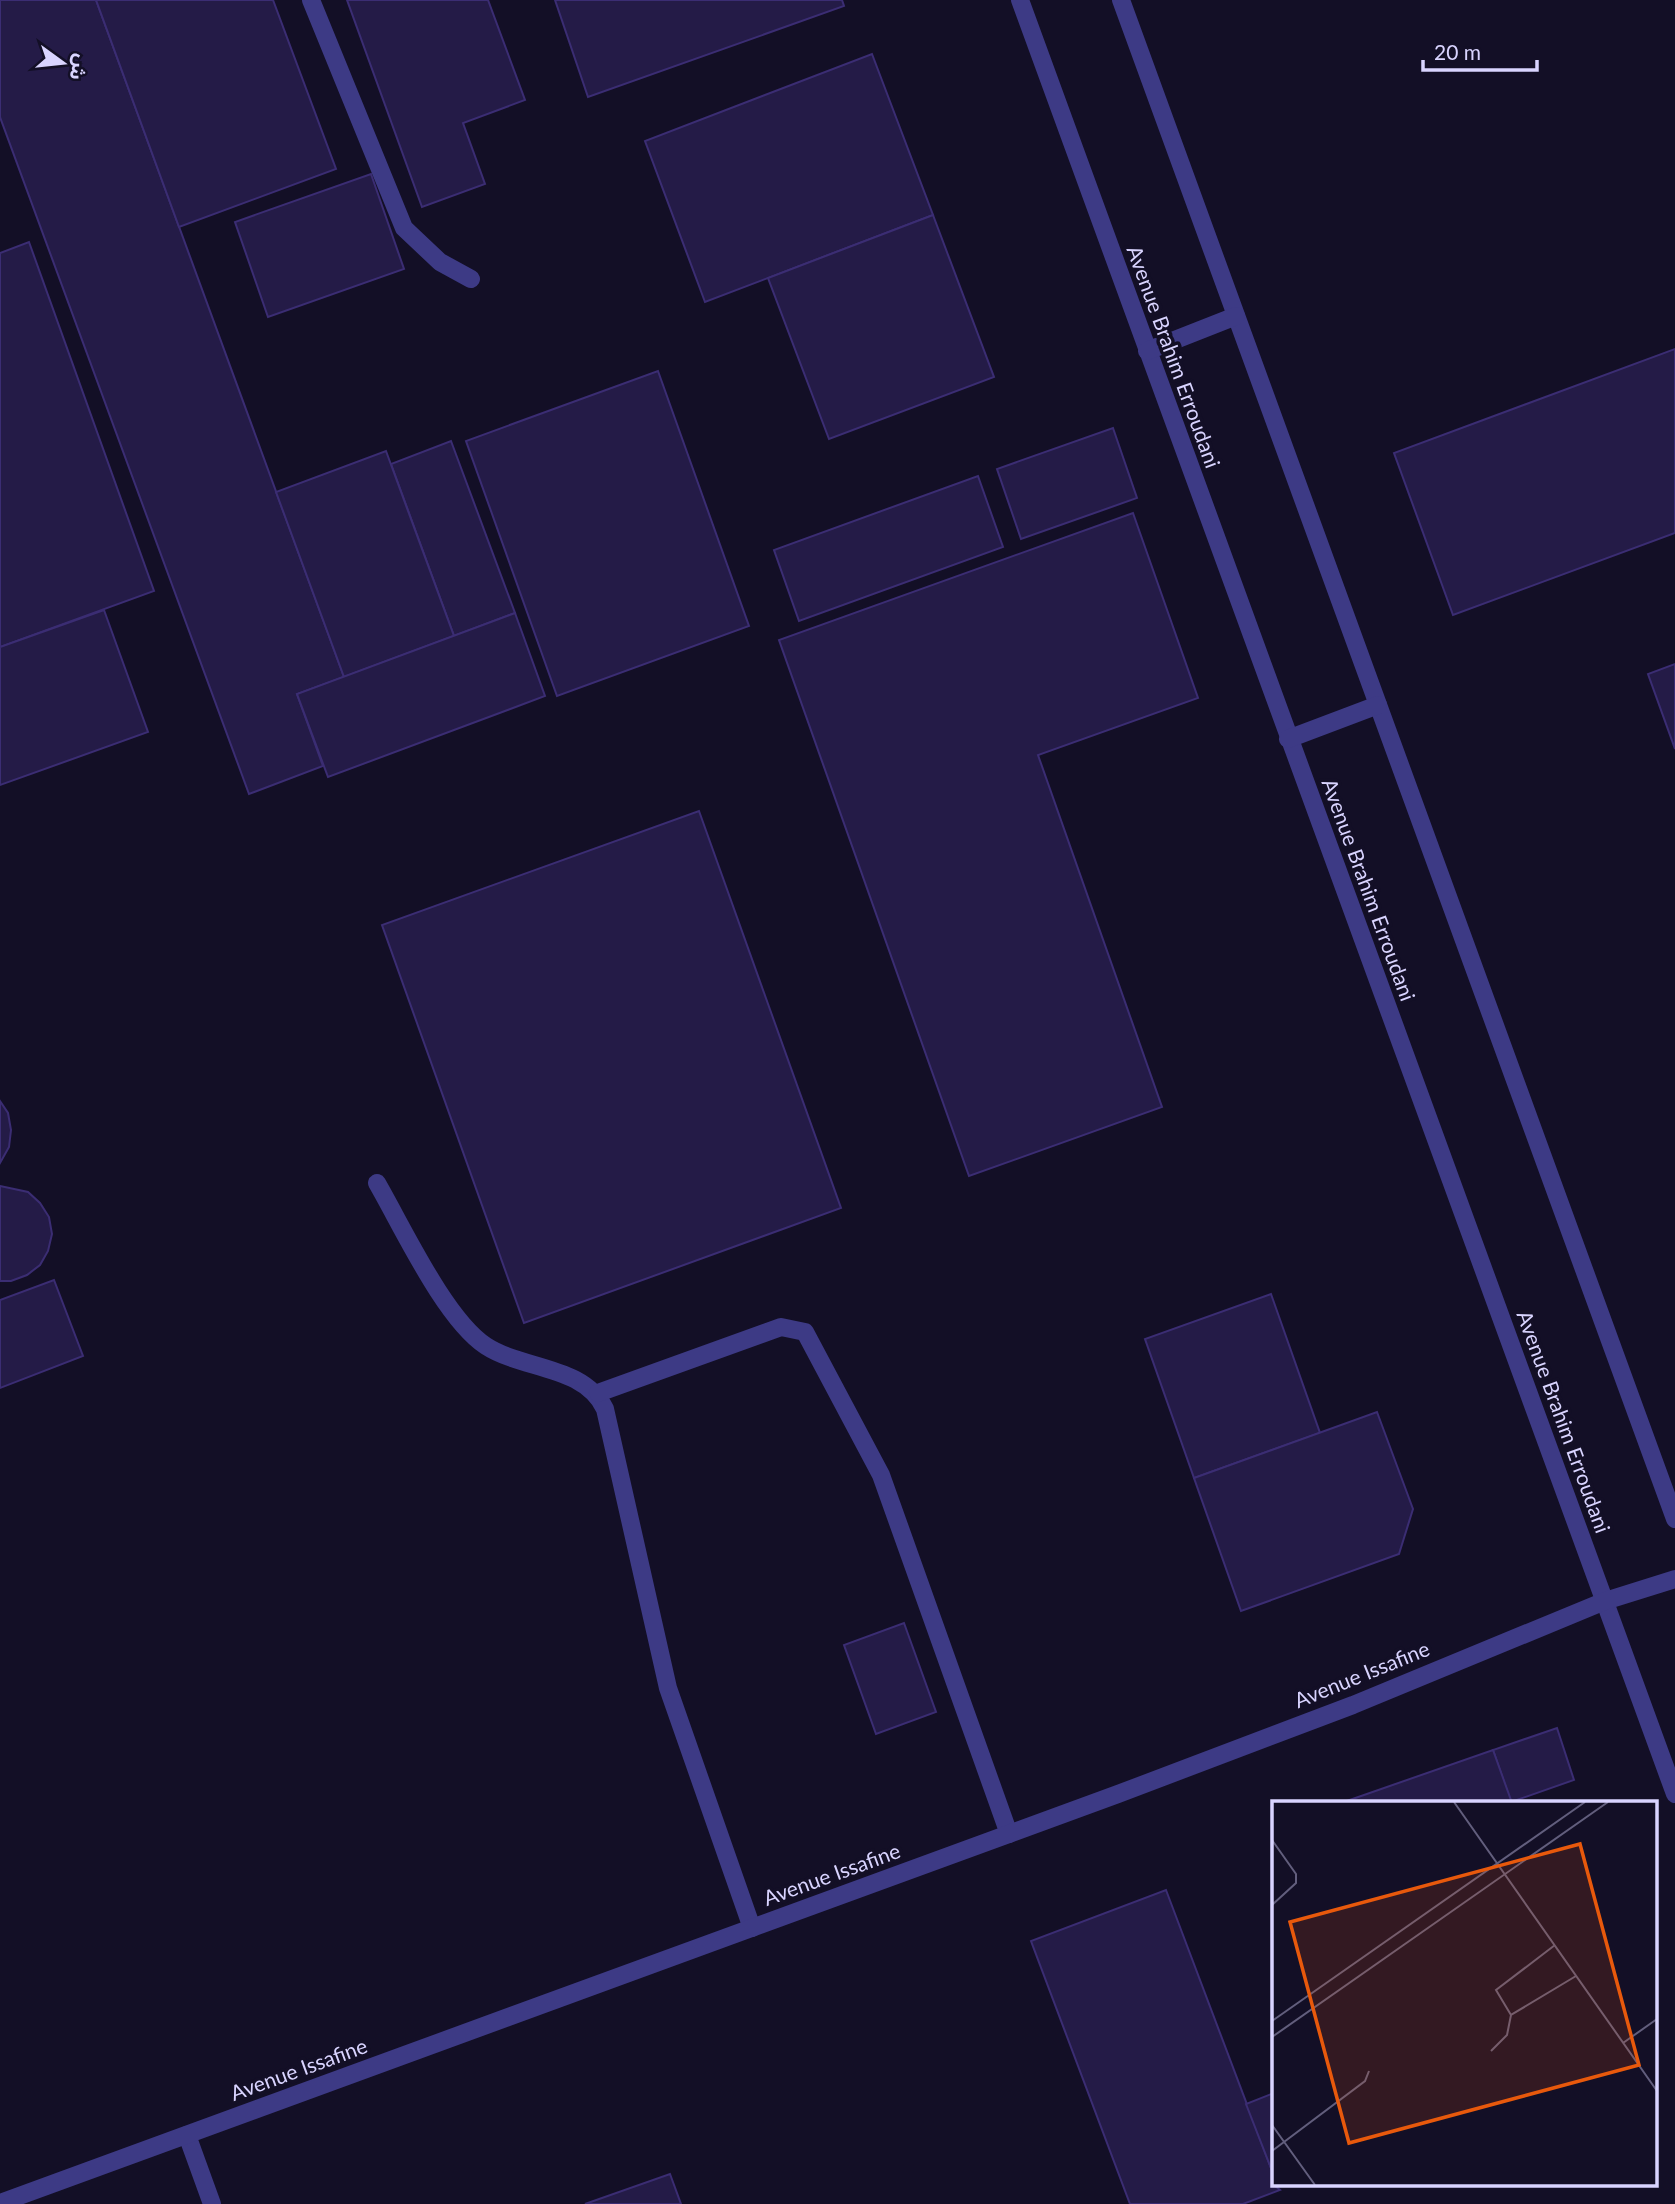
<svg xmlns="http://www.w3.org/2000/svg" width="1675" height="2204" font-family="Lato,'Noto Sans Arabic',sans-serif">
  <rect width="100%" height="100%" fill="#130f26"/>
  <g fill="#241b47" stroke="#3b2d73" stroke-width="2">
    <polygon points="0,0 96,0 344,677 297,694 323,766 249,794 0,117"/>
    <polygon points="96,0 273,0 336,169 179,227"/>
    <polygon points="347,0 488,0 525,100 463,123 485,184 422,207"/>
    <polygon points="555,0 842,0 844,6 588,97"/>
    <polygon points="872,54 933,215 705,302 645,141"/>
    <polygon points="371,174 404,269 268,317 235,222"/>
    <polygon points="933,215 994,377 829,439 768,278"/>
    <polygon points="29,242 154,591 0,647 0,253"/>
    <polygon points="1675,349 1675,533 1453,615 1394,453"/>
    <polygon points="658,371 749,626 557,696 466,441"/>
    <polygon points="1113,428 1137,498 1021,539 997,469"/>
    <polygon points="451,441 515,613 454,636 391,464"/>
    <polygon points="386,451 454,636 344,677 276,492"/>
    <polygon points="978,476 1003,547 799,621 774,550"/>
    <polygon points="1133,513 1198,698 1038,755 1162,1107 969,1176 779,640"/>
    <polygon points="104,610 148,732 0,785 0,647"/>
    <polygon points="515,613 545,696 328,777 297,694"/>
    <polygon points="1675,664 1675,749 1648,674"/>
    <polygon points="699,811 841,1208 524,1323 382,925"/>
    <polygon points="0,1101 8,1113 11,1130 9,1147 0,1163"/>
    <polygon points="0,1186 28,1192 40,1203 49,1217 52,1234 48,1251 40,1265 27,1275 11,1281 0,1281"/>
    <polygon points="54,1280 83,1356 0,1388 0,1300"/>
    <polygon points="1271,1294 1320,1433 1194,1478 1145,1339"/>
    <polygon points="1377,1412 1413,1509 1399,1554 1241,1611 1194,1478"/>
    <polygon points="904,1623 936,1712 876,1734 844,1645"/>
    <polygon points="1557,1728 1574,1780 1511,1802 1493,1750"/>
    <polygon points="1493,1750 1512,1803 1341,1803"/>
    <polygon points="1166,1890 1274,2176 1274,2185 1280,2190 1243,2204 1130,2204 1031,1941"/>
    <polygon points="1274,2093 1274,2176 1246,2104"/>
    <polygon points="670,2174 681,2204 585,2204"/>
  </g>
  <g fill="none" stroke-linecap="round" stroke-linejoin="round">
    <g stroke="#3d3a85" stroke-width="18">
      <polyline points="311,0 404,228 440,262 471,279"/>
      <path d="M377,1183C403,1228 445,1319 486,1346C523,1370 584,1365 605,1409L668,1688L752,1928"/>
      <polyline points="598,1393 781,1327 805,1332 881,1475 1009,1834"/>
      <polyline points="187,2135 212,2204"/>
    </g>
    <g stroke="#3d3a85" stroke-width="18">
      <polyline points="1020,0 1675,1794"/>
      <polyline points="1121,0 1675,1519"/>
      <polyline points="1147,351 1236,316"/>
      <polyline points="1288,739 1378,705"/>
      <polyline points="0,2203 1118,1794 1353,1705 1605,1601 1675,1579"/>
    </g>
  </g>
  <g text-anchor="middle" stroke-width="7" stroke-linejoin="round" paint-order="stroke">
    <g font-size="21" fill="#d9d4ff" stroke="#130f26">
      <text transform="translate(1173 357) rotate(70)" y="7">Avenue Brahim Erroudani</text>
      <text transform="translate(1368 890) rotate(70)" y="7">Avenue Brahim Erroudani</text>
      <text transform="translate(1563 1422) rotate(70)" y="7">Avenue Brahim Erroudani</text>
      <text transform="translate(1362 1675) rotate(-22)" y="7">Avenue Issafine</text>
      <text transform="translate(832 1875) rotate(-20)" y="7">Avenue Issafine</text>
      <text transform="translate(299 2070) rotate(-20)" y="7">Avenue Issafine</text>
    </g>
  </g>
  <g transform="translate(1272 1801)">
    <rect width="385" height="385" fill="#130f26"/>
    <path fill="none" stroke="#625e7d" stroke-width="2" d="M182,1L385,290M0,39L24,73V82L0,104M239,214L224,189L283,144M0,220L313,1M0,236L336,1M351,242L385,218M219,250L235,234L239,214L304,175M0,324L43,384M0,350L93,280L97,270"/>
    <path fill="#e8590c" fill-opacity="0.15" stroke="#e8590c" stroke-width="3.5" d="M308,43L367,264L77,342L18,121Z"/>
    <rect width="385" height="385" fill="none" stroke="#d9d4ff" stroke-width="3.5"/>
  </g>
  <g transform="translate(63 63) rotate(105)" stroke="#130f26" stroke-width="5" paint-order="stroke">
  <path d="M0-5L12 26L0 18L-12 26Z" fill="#d9d4ff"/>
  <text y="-10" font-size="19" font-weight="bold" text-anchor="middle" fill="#d9d4ff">ش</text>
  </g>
  <path d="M1423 60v10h114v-10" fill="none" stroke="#d9d4ff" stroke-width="3.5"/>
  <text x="1434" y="60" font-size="21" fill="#d9d4ff" stroke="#130f26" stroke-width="5" paint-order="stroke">20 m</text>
</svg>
